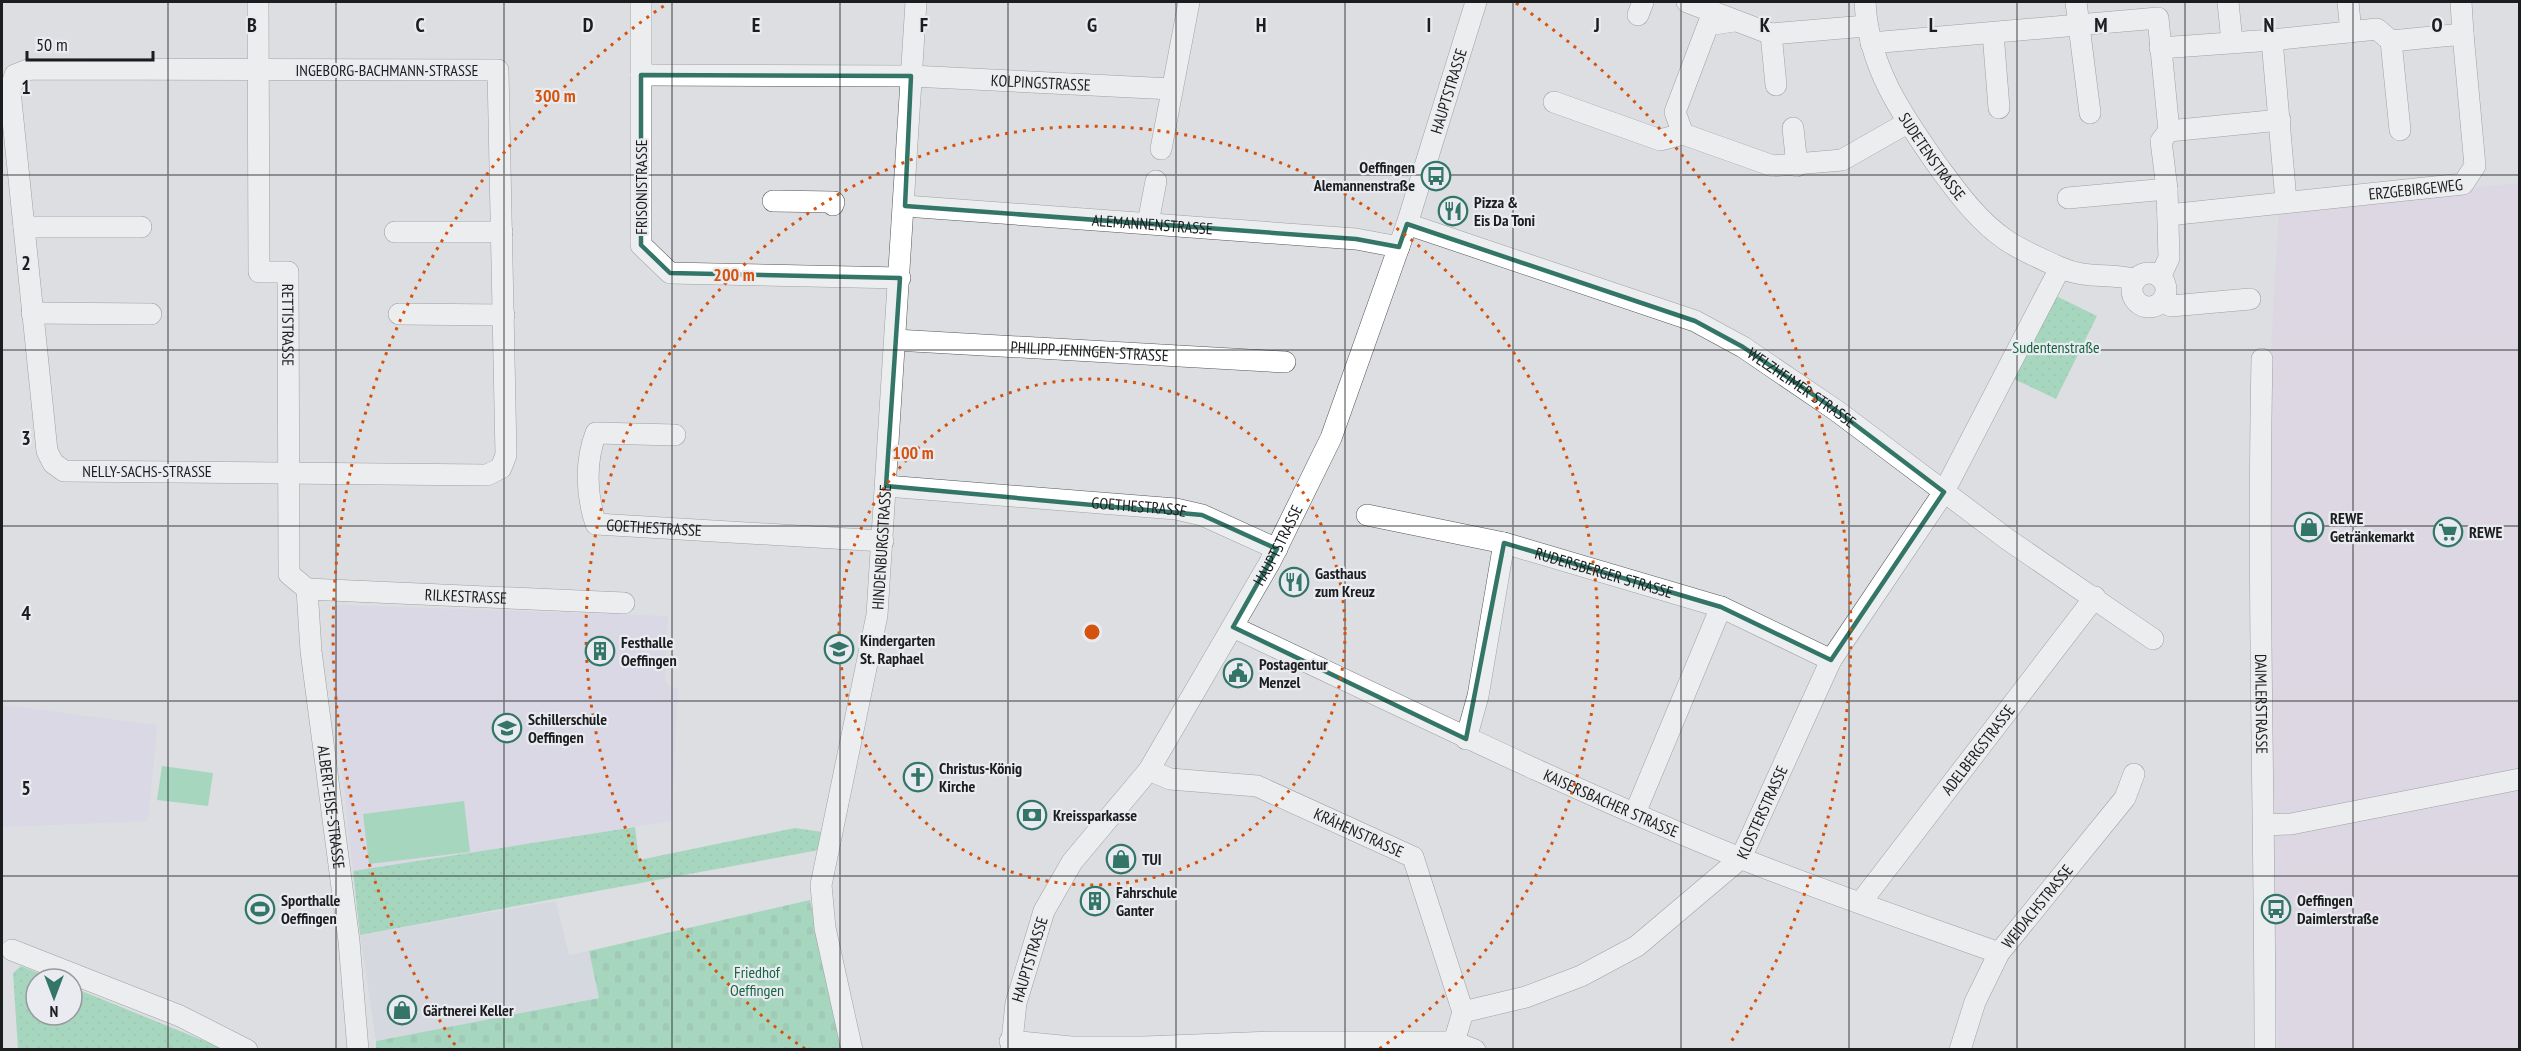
<svg xmlns="http://www.w3.org/2000/svg" width="2521" height="1051" font-family="'PT Sans Narrow',sans-serif">
  <defs>
    <pattern id="green-dots" width="8" height="8" patternUnits="userSpaceOnUse" patternTransform="scale(1.5)"><rect width="8" height="8" fill="#66cc96"/><path d="M2 2h.1M6 6h.1" fill="none" stroke="#58af81" stroke-width="1.8" stroke-linecap="round"/></pattern>
    <pattern id="cemetery-stones" width="16" height="16" patternUnits="userSpaceOnUse" patternTransform="scale(1.5)"><rect width="16" height="16" fill="#66cc96"/><path d="M2 7V4a2 2 0 0 1 4 0v3zM10 15v-3a2 2 0 0 1 4 0v3z" fill="#58af81"/></pattern>
  </defs>
  <rect width="100%" height="100%" fill="#dcdee2"/>
  <polygon fill="#ccd1dc" points="556,901 569,955 589,951 599,998 376,1041 360,935"/>
  <polygon fill="#dccfe2" points="2519,183 2519,1049 2277,1050 2268,404 2279,208"/>
  <g fill="#d6d1e6">
    <polygon points="334,605 668,616 665,679 668,686 678,688 671,821 353,871 330,652"/>
    <polygon points="2,705 157,725 148,821 2,827"/>
  </g>
  <g fill="url(#green-dots)">
    <polygon points="2056,296 2097,316 2056,399 2014,379"/>
    <polygon points="635,827 639,860 795,828 822,832 819,850 360,935 353,871"/>
    <polygon points="21,966 53,979 36,979 36,1015 72,1015 72,987 224,1049 18,1049 13,973"/>
  </g>
  <polygon fill="url(#cemetery-stones)" points="810,900 841,1049 376,1050 376,1041 599,998 589,951"/>
  <g fill="#66cc96">
    <polygon points="162,766 213,773 208,806 157,800"/>
    <polygon points="464,801 470,852 369,864 363,814"/>
  </g>
  <g fill="none" stroke-linecap="round" stroke-linejoin="round">
    <g stroke="#545659" stroke-width="22">
      <g id="minor">
        <path id="s1" d="M258,2L259,272H288L289,574L307,589L311,651L349,941L358,1050"/>
        <polyline points="641,2 641,245 670,273 900,278"/>
        <polyline points="1687,2 1771,34 1866,26"/>
        <path id="s2" d="M1865,2C1868,66 1902,115 1938,166C1958,193 1978,221 2006,240C2022,251 2042,259 2059,267C2084,279 2109,273 2135,279"/>
        <polyline points="2076,2 2090,113"/>
        <polyline points="2228,2 2232,42"/>
        <polyline points="2348,2 2351,32"/>
        <polyline points="2461,2 2463,34"/>
        <polyline points="1638,15 1643,2"/>
        <polyline points="1993,33 1999,108"/>
        <polyline points="1771,34 1776,85"/>
        <polyline points="2391,41 2400,130"/>
        <polyline points="1871,43 2158,18 2169,131 2161,141 2167,189 2169,258 2160,277"/>
        <polyline points="2160,48 2272,40 2286,201"/>
        <polygon points="30,69 498,70 506,455 501,468 487,475 64,471 53,463 47,451 10,91 15,75"/>
        <path id="s3" d="M641,75L911,76L1172,89"/>
        <polyline points="1554,102 1660,140 1683,134 1773,166 1842,160 1907,123"/>
        <polyline points="1793,128 1797,166"/>
        <polyline points="2169,131 2280,120"/>
        <polyline points="1683,134 1675,112 1708,25 1734,21"/>
        <polyline points="1161,149 1189,2"/>
        <polyline points="2068,198 2167,189"/>
        <polyline points="773,201 834,202 833,205"/>
        <path id="s4" d="M905,206L1356,239L1399,247"/>
        <path id="s5" d="M2168,215L2463,184L2475,166L2463,34L2391,41L2377,29L2272,40"/>
        <polyline points="1148,223 1156,181"/>
        <path id="s6" d="M1407,224L1695,321L1743,347L1837,411L2007,539L2153,639"/>
        <polyline points="24,227 141,227"/>
        <polyline points="395,232 502,232"/>
        <circle cx="2149" cy="290" r="17"/>
        <polyline points="2162,301 2171,306 2250,299"/>
        <polyline points="32,313 151,314"/>
        <polyline points="399,314 504,315"/>
        <path id="s7" d="M895,340L1285,362"/>
        <path id="s8" d="M2262,359C2257,589 2265,819 2265,1050"/>
        <path id="s9" d="M675,435L596,433C585,461 586,495 596,524L883,541"/>
        <polyline points="1949,482 2060,268"/>
        <path id="s10" d="M886,486L1176,509L1202,515L1277,549"/>
        <path id="s11" d="M1367,515L1504,543L1721,607L1831,660"/>
        <path id="s12" d="M307,589L624,603"/>
        <path id="s13" d="M1233,627C1401,706 1567,788 1740,858C1825,892 1913,922 1999,953"/>
        <polyline points="1466,739 1478,696 1504,543"/>
        <path id="s14" d="M1149,770L1170,779L1257,786L1413,857L1463,1012"/>
        <polyline points="1635,813 1721,607"/>
        <polyline points="2265,825 2291,824 2520,779"/>
        <path id="s15" d="M1861,902L2095,597"/>
        <polyline points="12,950 180,1016 247,1050"/>
        <polyline points="1010,1041 1071,1047 1144,1047 1275,1042 1454,1042 1475,1050"/>
        <path id="s16" d="M1454,1042L1463,1012L1526,997L1581,976L1637,946L1741,858L1831,660L1944,492"/>
        <path id="s17" d="M852,1050L825,928L821,885L877,615L916,2"/>
        <path id="s18" d="M1011,1050L1016,1003L1044,911L1072,862L1149,770L1270,562L1331,438L1407,224L1476,2"/>
        <path id="s19" d="M1960,1050L1975,1002L1999,953L2125,798L2134,774"/>
      </g>
    </g>
    <use href="#minor" stroke="#fff" stroke-width="21"/>
  </g>
  <path d="M0 0H2521V1051H0ZM641,75L911,76L905,206L1356,239L1399,247L1407,224L1695,321L1743,347L1837,411L1944,492L1831,660L1721,607L1504,543L1466,739L1233,627L1277,549L1202,515L886,486L900,278L670,273L641,245Z" fill="#dcdee2" fill-opacity=".55" fill-rule="evenodd"/>
  <path fill="none" stroke="#337668" stroke-width="4.5" stroke-linejoin="round" d="M641,75L911,76L905,206L1356,239L1399,247L1407,224L1695,321L1743,347L1837,411L1944,492L1831,660L1721,607L1504,543L1466,739L1233,627L1277,549L1202,515L886,486L900,278L670,273L641,245Z"/>
  <path fill="none" stroke="#1c1d1f" stroke-width="1.5" stroke-opacity="0.55" d="M168,2V1050M336,2V1050M504,2V1050M672,2V1050M840,2V1050M1008,2V1050M1176,2V1050M1345,2V1050M1513,2V1050M1681,2V1050M1849,2V1050M2017,2V1050M2185,2V1050M2353,2V1050M2,175H2520M2,350H2520M2,526H2520M2,701H2520M2,876H2520"/>
  <g fill="none" stroke="#d4530e" stroke-width="3" stroke-dasharray="3 6">
    <circle cx="1092" cy="632" r="253"/>
    <path d="M805 1049A506 506 0 1 1 1379 1049"/>
    <path d="M455 1045A759 759 0 0 1 668 3M1516 3A759 759 0 0 1 1729 1045"/>
  </g>
  <defs>
    <g id="bus-ring" transform="scale(1.5)"><circle r="9.5" fill="#e9ebf0" stroke="#337668" stroke-width="1.5"/><path d="M-5-6H5V4H4V6H2V4H-2V6H-4V4H-5ZM-3.5-4V0h7V-4ZM-3.5 1.2v1.5H-2V1.2ZM2 1.2v1.5H3.5V1.2Z" fill="#337668"/></g>
    <g id="restaurant-ring" transform="scale(1.5)"><circle r="9.5" fill="#e9ebf0" stroke="#337668" stroke-width="1.5"/><path d="M-5-6h1v4h1v-4h1v4h1v-4h1v5L-1.5 .5V6h-2V.5L-5-1ZM5-6V6H3V1.5H1.5Q1.5-4 5-6Z" fill="#337668"/></g>
    <g id="shop-ring" transform="scale(1.5)"><circle r="9.5" fill="#e9ebf0" stroke="#337668" stroke-width="1.5"/><path d="M-5-2.5h2.3a2.7 3.5 0 0 1 5.4 0H5L5.5 6h-11ZM-1.5-2.5h3a1.5 2.3 0 0 0-3 0Z" fill="#337668"/></g>
    <g id="supermarket-ring" transform="scale(1.5)"><circle r="9.5" fill="#e9ebf0" stroke="#337668" stroke-width="1.5"/><path d="M-6-5.5h2.5l.6 2H6L4.5 2H-2.5L-4.4-4H-6ZM-1.5 3.2a1.3 1.3 0 1 0 .1 0ZM3 3.2a1.3 1.3 0 1 0 .1 0Z" fill="#337668"/></g>
    <g id="school-ring" transform="scale(1.5)"><circle r="9.5" fill="#e9ebf0" stroke="#337668" stroke-width="1.5"/><path d="M0-5L7-2L0 1L-7-2ZM-4 1L0 2.5L4 1V4Q0 6-4 4Z" fill="#337668"/></g>
    <g id="building-ring" transform="scale(1.5)"><circle r="9.5" fill="#e9ebf0" stroke="#337668" stroke-width="1.5"/><path d="M-4-6H4V6H1V3H-1V6H-4ZM-2.5-4.3h1.7v1.8h-1.7ZM.8-4.3h1.7v1.8H.8ZM-2.5-1h1.7V.8h-1.7ZM.8-1h1.7V.8H.8Z" fill="#337668"/></g>
    <g id="civic-ring" transform="scale(1.5)"><circle r="9.5" fill="#e9ebf0" stroke="#337668" stroke-width="1.5"/><path d="M-.6-6.5H3V-4.5H.6V-3L4-1V1h2V6H-6V1h2V-1L-.6-3ZM-1.2 2.5V6h2.4V2.5Z" fill="#337668"/></g>
    <g id="church-ring" transform="scale(1.5)"><circle r="9.5" fill="#e9ebf0" stroke="#337668" stroke-width="1.5"/><path d="M-1.2-6h2.4v3.5h3.3v2.4h-3.3V6h-2.4V-.1h-3.3v-2.4h3.3Z" fill="#337668"/></g>
    <g id="bank-ring" transform="scale(1.5)"><circle r="9.5" fill="#e9ebf0" stroke="#337668" stroke-width="1.5"/><path d="M-6-4H6V4H-6ZM0-2.3a2.3 2.3 0 1 0 0 4.6a2.3 2.3 0 1 0 0-4.6Z" fill="#337668"/></g>
    <g id="stadium-ring" transform="scale(1.5)"><circle r="9.5" fill="#e9ebf0" stroke="#337668" stroke-width="1.5"/><path d="M0-5a6.5 5 0 1 0 0 10a6.5 5 0 1 0 0-10ZM-3.5-1.8h7v3.6h-7Z" fill="#337668"/></g>
  </defs>
  <g fill-rule="evenodd">
    <use href="#bus-ring" x="1436" y="176"/>
    <use href="#restaurant-ring" x="1453" y="211"/>
    <use href="#shop-ring" x="2309" y="527"/>
    <use href="#supermarket-ring" x="2448" y="532"/>
    <use href="#restaurant-ring" x="1294" y="582"/>
    <use href="#school-ring" x="839" y="649"/>
    <use href="#building-ring" x="600" y="651"/>
    <use href="#civic-ring" x="1238" y="673"/>
    <use href="#school-ring" x="507" y="728"/>
    <use href="#church-ring" x="918" y="777"/>
    <use href="#bank-ring" x="1032" y="815"/>
    <use href="#shop-ring" x="1121" y="859"/>
    <use href="#building-ring" x="1095" y="901"/>
    <use href="#stadium-ring" x="260" y="909"/>
    <use href="#bus-ring" x="2276" y="909"/>
    <use href="#shop-ring" x="402" y="1010"/>
  </g>
  <g text-anchor="middle" stroke-width="4.5" stroke-linejoin="round" paint-order="stroke">
    <g font-size="16" fill="#1c1d1f" stroke="#e9ebf0">
      <text x="387" y="76">INGEBORG-BACHMANN-STRASSE</text>
      <text dy="6" stroke="none"><textPath href="#s3" startOffset="400">KOLPINGSTRASSE</textPath></text>
      <text dy="6" stroke="none"><textPath href="#s18" startOffset="1065">HAUPTSTRASSE</textPath></text>
      <text dy="6" stroke="none"><textPath href="#s2" startOffset="171">SUDETENSTRASSE</textPath></text>
      <text dy="6" stroke="none"><textPath href="#s5" startOffset="249">ERZGEBIRGEWEG</textPath></text>
      <text transform="translate(641 187) rotate(-90)" y="6">FRISONISTRASSE</text>
      <text dy="6" stroke="none"><textPath href="#s4" startOffset="248">ALEMANNENSTRASSE</textPath></text>
      <text dy="6" stroke="none"><textPath href="#s1" startOffset="352">RETTISTRASSE</textPath></text>
      <text dy="6" stroke="none"><textPath href="#s7" startOffset="195">PHILIPP-JENINGEN-STRASSE</textPath></text>
      <text dy="6" stroke="none"><textPath href="#s6" startOffset="430">WELZHEIMER STRASSE</textPath></text>
      <text x="147" y="477">NELLY-SACHS-STRASSE</text>
      <text dy="6" stroke="none"><textPath href="#s10" startOffset="254">GOETHESTRASSE</textPath></text>
      <text dy="6" stroke="none"><textPath href="#s9" startOffset="230">GOETHESTRASSE</textPath></text>
      <text dy="6" stroke="none"><textPath href="#s18" startOffset="579">HAUPTSTRASSE</textPath></text>
      <text dy="6" stroke="none"><textPath href="#s17" startOffset="512">HINDENBURGSTRASSE</textPath></text>
      <text dy="6" stroke="none"><textPath href="#s11" startOffset="244">RUDERSBERGER STRASSE</textPath></text>
      <text dy="6" stroke="none"><textPath href="#s12" startOffset="159">RILKESTRASSE</textPath></text>
      <text dy="6" stroke="none"><textPath href="#s8" startOffset="345">DAIMLERSTRASSE</textPath></text>
      <text dy="6" stroke="none"><textPath href="#s15" startOffset="192">ADELBERGSTRASSE</textPath></text>
      <text dy="6" stroke="none"><textPath href="#s13" startOffset="417">KAISERSBACHER STRASSE</textPath></text>
      <text dy="6" stroke="none"><textPath href="#s1" startOffset="844">ALBERT-EISE-STRASSE</textPath></text>
      <text dy="6" stroke="none"><textPath href="#s16" startOffset="405">KLOSTERSTRASSE</textPath></text>
      <text dy="6" stroke="none"><textPath href="#s14" startOffset="222">KRÄHENSTRASSE</textPath></text>
      <text dy="6" stroke="none"><textPath href="#s19" startOffset="165">WEIDACHSTRASSE</textPath></text>
      <text dy="6" stroke="none"><textPath href="#s18" startOffset="93">HAUPTSTRASSE</textPath></text>
    </g>
    <g font-size="16" font-weight="bold" fill="#1c1d1f" stroke="#e9ebf0" text-anchor="start">
      <text x="1415" y="173" text-anchor="end">Oeffingen<tspan x="1415" dy="18">Alemannenstraße</tspan></text>
      <text x="1474" y="208">Pizza &amp;<tspan x="1474" dy="18">Eis Da Toni</tspan></text>
      <text x="2330" y="524">REWE<tspan x="2330" dy="18">Getränkemarkt</tspan></text>
      <text x="2469" y="538">REWE</text>
      <text x="1315" y="579">Gasthaus<tspan x="1315" dy="18">zum Kreuz</tspan></text>
      <text x="860" y="646">Kindergarten<tspan x="860" dy="18">St. Raphael</tspan></text>
      <text x="621" y="648">Festhalle<tspan x="621" dy="18">Oeffingen</tspan></text>
      <text x="1259" y="670">Postagentur<tspan x="1259" dy="18">Menzel</tspan></text>
      <text x="528" y="725">Schillerschule<tspan x="528" dy="18">Oeffingen</tspan></text>
      <text x="939" y="774">Christus-König<tspan x="939" dy="18">Kirche</tspan></text>
      <text x="1053" y="821">Kreissparkasse</text>
      <text x="1142" y="865">TUI</text>
      <text x="1116" y="898">Fahrschule<tspan x="1116" dy="18">Ganter</tspan></text>
      <text x="281" y="906">Sporthalle<tspan x="281" dy="18">Oeffingen</tspan></text>
      <text x="2297" y="906">Oeffingen<tspan x="2297" dy="18">Daimlerstraße</tspan></text>
      <text x="423" y="1016">Gärtnerei Keller</text>
    </g>
    <g font-size="16" fill="#176642" stroke="#e9ebf0">
      <text x="2056" y="353">Sudentenstraße</text>
      <text x="757" y="978">Friedhof<tspan x="757" dy="18">Oeffingen</tspan></text>
    </g>
  </g>
  <g font-size="20" text-anchor="middle" font-weight="bold" fill="#1c1d1f" stroke="#e9ebf0" stroke-width="4.5" stroke-linejoin="round" paint-order="stroke">
    <text x="252" y="32">B</text>
    <text x="420" y="32">C</text>
    <text x="588" y="32">D</text>
    <text x="756" y="32">E</text>
    <text x="924" y="32">F</text>
    <text x="1092" y="32">G</text>
    <text x="1261" y="32">H</text>
    <text x="1429" y="32">I</text>
    <text x="1597" y="32">J</text>
    <text x="1765" y="32">K</text>
    <text x="1933" y="32">L</text>
    <text x="2101" y="32">M</text>
    <text x="2269" y="32">N</text>
    <text x="2437" y="32">O</text>
    <text x="26" y="94">1</text>
    <text x="26" y="270">2</text>
    <text x="26" y="445">3</text>
    <text x="26" y="620">4</text>
    <text x="26" y="795">5</text>
  </g>
  <circle cx="1092" cy="632" r="9" fill="#d4530e" stroke="#e9ebf0" stroke-width="3"/>
  <g font-size="18" text-anchor="middle" font-weight="bold" fill="#d4530e" stroke="#e9ebf0" stroke-width="4.5" stroke-linejoin="round" paint-order="stroke">
    <text x="555" y="102">300 m</text>
    <text x="734" y="281">200 m</text>
    <text x="913" y="459">100 m</text>
  </g>
  <rect width="2521" height="1051" fill="none" stroke="#1c1d1f" stroke-width="6"/>
  <g transform="translate(54 997) rotate(180)"><circle r="28" fill="#e9ebf0" stroke="#97999c" stroke-width="1.5"/>
  <path d="M0-4.5L10 22L0 15L-10 22Z" fill="#337668"/>
  <text y="-9" font-size="16" font-weight="bold" text-anchor="middle" fill="#1c1d1f">N</text>
  </g>
  <path d="M27 51v9h126v-9" fill="none" stroke="#1c1d1f" stroke-width="3"/>
  <text x="36" y="51" font-size="18" fill="#1c1d1f" stroke="#e9ebf0" stroke-width="4.5" paint-order="stroke">50 m</text>
</svg>
